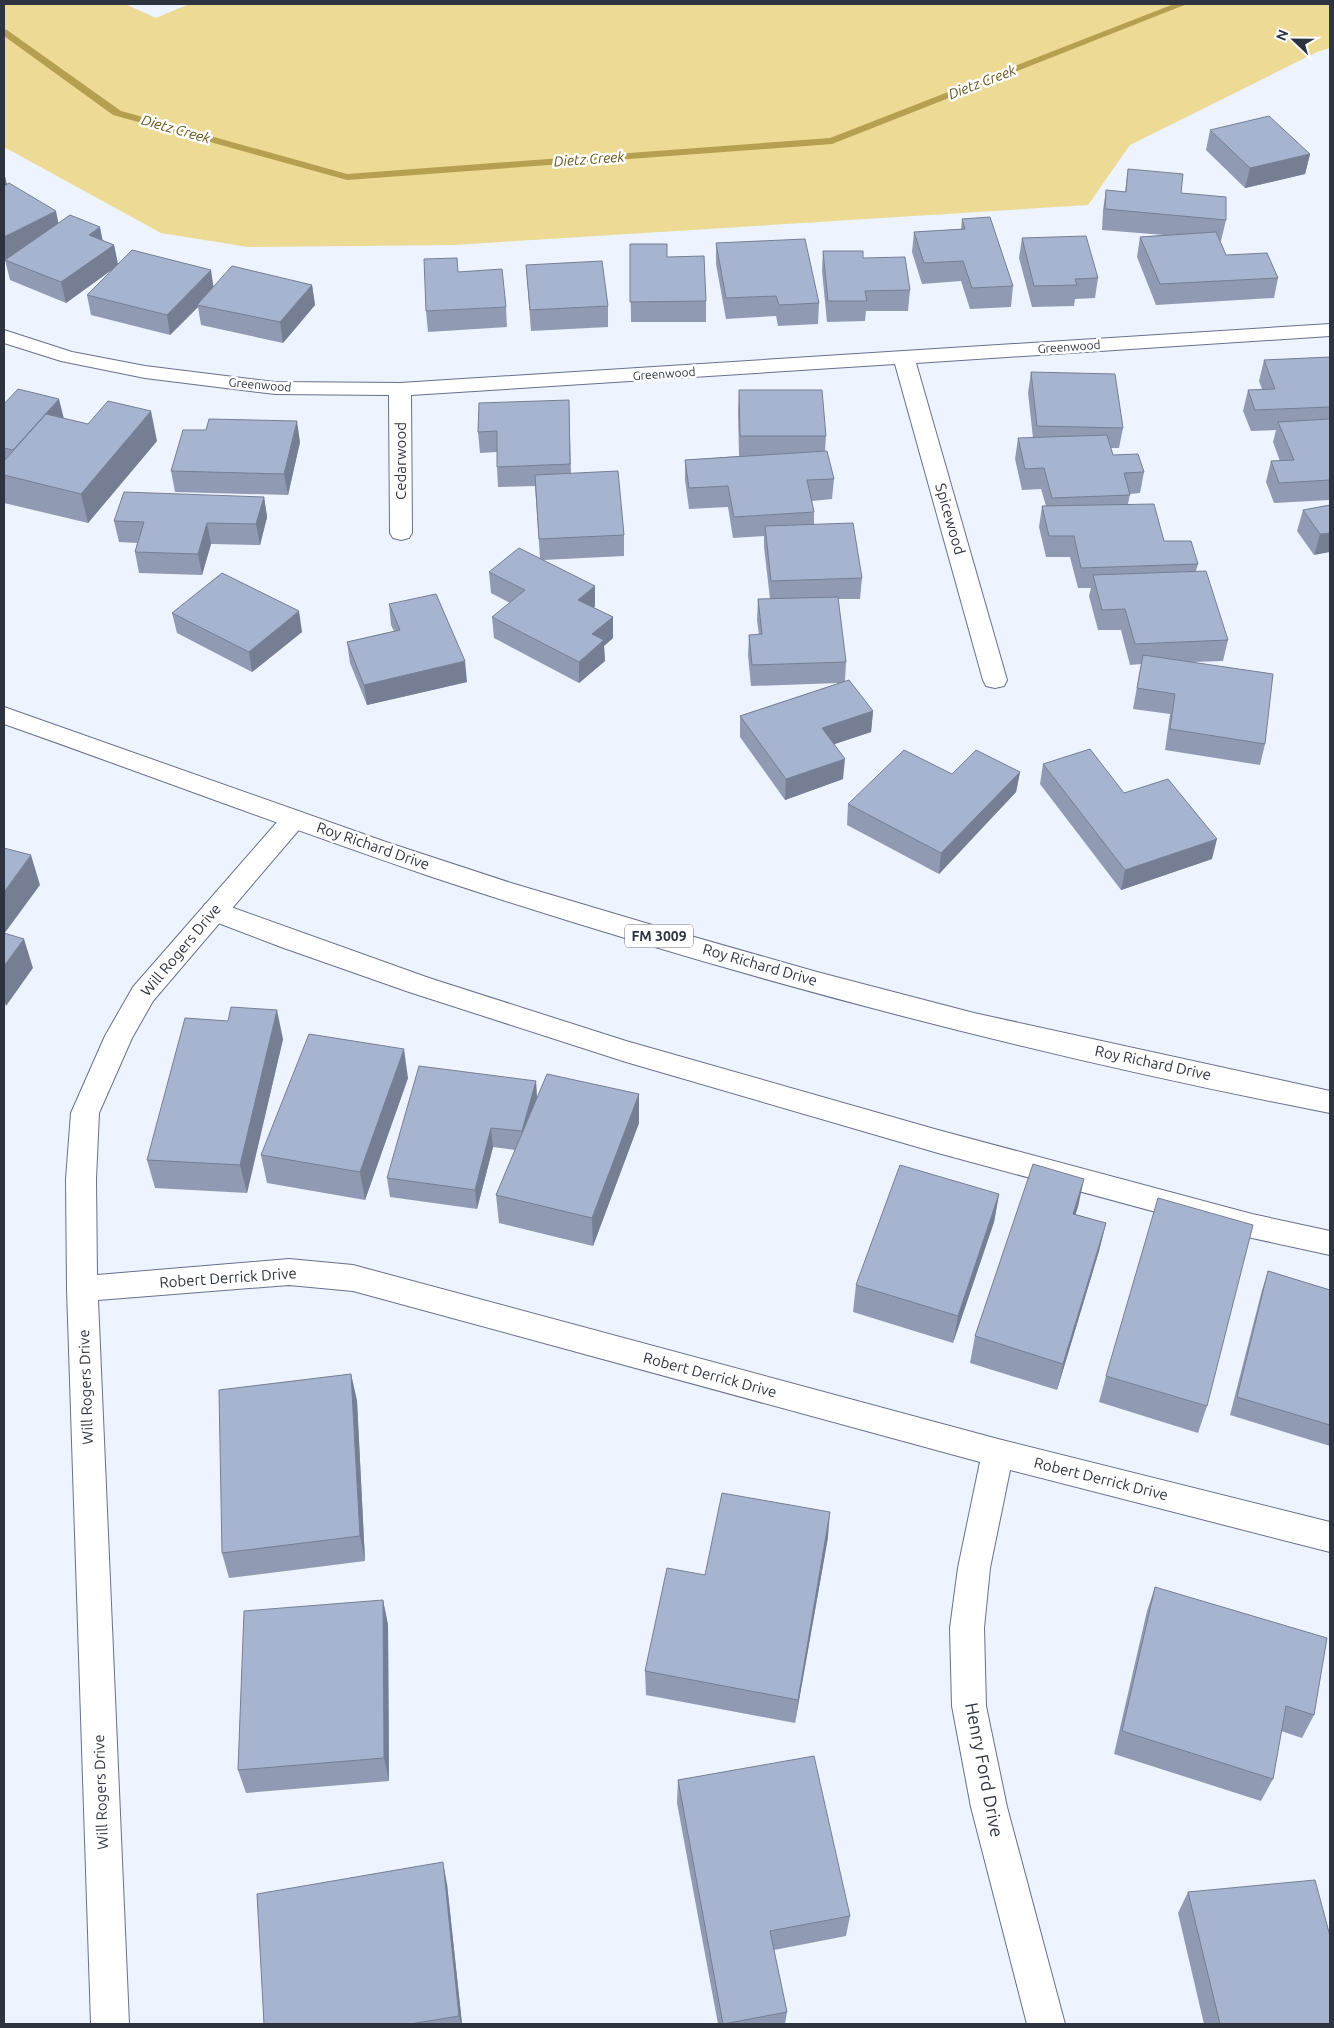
<svg xmlns="http://www.w3.org/2000/svg" width="1334" height="2028" font-family="Ubuntu,sans-serif">
  <rect width="100%" height="100%" fill="#edf3ff"/>
  <polygon fill="#edda95" points="4,4 125,4 156,18 189,4 1330,4 1330,48 1317,52 1130,145 1088,205 453,245 248,247 161,233 4,147"/>
  <g fill="none" stroke-linecap="round" stroke-linejoin="round">
    <polygon fill="#b59f50" fill-rule="evenodd" points="1174,4 1187,4 832,144 347,180 113,115 4,36 4,29 7,30 121,111 347,174 830,138"/>
    <g stroke="#66718b" stroke-width="2">
      <polygon id="service" points="214,901 429,978 626,1041 938,1130 1252,1214 1330,1231 1330,1255 1252,1238 938,1153 626,1062 409,992 281,947 205,918 201,911 205,904"/>
    </g>
    <g stroke="#66718b" stroke-width="2">
      <g id="minor">
        <polygon points="1330,324 1330,336 916,363 1007,680 1004,686 995,688 986,686 983,680 895,364 411,395 412,533 409,538 401,540 393,538 390,533 389,395 275,394 145,378 61,361 4,343 4,330 72,352 145,366 275,382 400,383"/>
        <polygon points="294,810 303,813 307,819 303,825 153,1001 132,1038 99,1113 96,1179 97,1275 289,1259 353,1265 998,1439 1330,1522 1330,1552 1010,1470 990,1568 984,1628 986,1706 1007,1807 1065,2024 1027,2024 971,1807 952,1706 950,1628 958,1568 980,1462 353,1291 289,1285 98,1300 129,2024 91,2024 67,1289 66,1179 71,1113 105,1036 133,987 285,813"/>
      </g>
    </g>
    <g stroke="#66718b" stroke-width="2">
      <path id="primary" d="M4,707L386,842L511,883L659,927L817,972L974,1013L1330,1091V1113C1026,1054 724,974 429,876C287,828 146,774 4,724Z"/>
    </g>
    <use href="#service" fill="#fff" fill-rule="evenodd"/>
    <use href="#minor" fill="#fff" fill-rule="evenodd"/>
    <use href="#primary" fill="#fff" fill-rule="evenodd"/>
  </g>
  <g fill="#909bb3">
    <polygon points="1210,130 1310,154 1305,174 1245,188 1206,150"/>
    <polygon points="1128,169 1181,193 1226,220 1221,241 1220,240 1226,255 1278,278 1274,298 1156,305 1137,257 1140,237 1164,235 1102,230 1103,210 1106,190 1125,192"/>
    <polygon points="4,172 7,184 59,223 114,245 118,264 213,287 312,285 315,305 283,343 201,325 198,307 170,335 91,315 87,295 112,270 66,303 10,280 5,260 9,257 4,260"/>
    <polygon points="962,219 1013,286 1011,307 970,309 961,281 922,284 912,252 914,232 961,229"/>
    <polygon points="1022,238 1098,278 1095,298 1075,299 1074,306 1032,307 1019,258"/>
    <polygon points="716,243 819,303 818,324 778,326 776,316 726,319 716,264"/>
    <polygon points="630,244 667,257 706,301 706,322 631,322"/>
    <polygon points="823,251 863,258 910,290 908,311 866,311 865,321 827,322 822,271"/>
    <polygon points="526,265 608,306 608,327 531,331"/>
    <polygon points="506,307 507,327 428,332 426,311"/>
    <polygon points="1330,357 1330,500 1274,503 1266,482 1271,461 1280,461 1273,442 1276,430 1251,431 1243,411 1248,390 1262,389 1259,381 1264,360"/>
    <polygon points="1031,372 1123,428 1119,448 1111,448 1113,455 1144,472 1140,493 1130,494 1128,504 1164,541 1198,564 1196,571 1228,640 1223,661 1192,662 1265,744 1260,765 1165,750 1170,714 1133,709 1141,664 1130,665 1121,630 1098,630 1089,596 1091,588 1078,588 1070,557 1046,557 1039,527 1042,506 1046,506 1041,489 1022,490 1015,459 1018,438 1033,438 1028,393"/>
    <polygon points="739,390 826,436 825,451 834,479 832,499 812,501 814,512 814,524 862,578 860,599 838,599 846,662 845,681 873,711 871,732 834,744 843,779 785,800 740,737 740,716 839,683 751,686 748,655 749,635 759,635 757,620 758,599 770,599 764,547 764,536 733,538 728,507 689,509 685,480 685,460 739,456 738,411"/>
    <polygon points="569,400 571,473 624,535 624,556 543,560 595,606 594,608 613,617 613,638 604,646 605,661 579,683 494,638 492,617 510,603 491,593 489,572 540,558 535,486 498,487 497,467 497,452 480,453 478,432"/>
    <polygon points="4,404 64,419 157,441 88,523 4,503"/>
    <polygon points="300,442 288,495 175,492 171,471"/>
    <polygon points="264,497 267,517 260,545 211,544 202,575 139,573 135,552 137,543 119,542 114,521"/>
    <polygon points="1330,505 1314,555 1297,531 1303,510"/>
    <polygon points="389,604 467,682 367,705 350,663 347,642 394,631 391,625"/>
    <polygon points="172,613 302,632 252,672 177,633"/>
    <polygon points="1043,764 1124,793 1212,859 1121,890 1040,784"/>
    <polygon points="1020,772 1016,792 939,874 847,825 848,804 952,774"/>
    <polygon points="228,1021 283,1039 247,1193 155,1188 147,1160"/>
    <polygon points="408,1078 365,1200 267,1183 261,1155"/>
    <polygon points="536,1081 537,1098 639,1094 639,1123 593,1246 499,1223 496,1195 515,1150 493,1147 477,1209 390,1197 387,1178"/>
    <polygon points="1084,1179 1075,1214 1106,1223 1099,1251 1057,1390 970,1363 975,1336"/>
    <polygon points="999,1194 994,1222 953,1343 853,1312 856,1285"/>
    <polygon points="1268,1271 1330,1290 1330,1446 1230,1415 1262,1290"/>
    <polygon points="351,1374 357,1401 365,1561 229,1578 222,1553"/>
    <polygon points="1106,1376 1207,1406 1198,1433 1099,1402"/>
    <polygon points="828,1537 795,1723 646,1695 645,1671 705,1575"/>
    <polygon points="1155,1587 1314,1715 1302,1738 1281,1731 1273,1779 1261,1801 1114,1754 1147,1611"/>
    <polygon points="383,1600 388,1625 389,1781 246,1793 238,1770"/>
    <polygon points="678,1780 850,1916 846,1936 774,1950 787,2012 785,2024 718,2024 677,1803"/>
    <polygon points="447,1884 462,2024 264,2024"/>
    <polygon points="1188,1892 1330,2024 1204,2024 1178,1913"/>
  </g>
  <g fill="#757e92">
    <polygon points="1310,154 1305,174 1245,188 1250,168"/>
    <polygon points="4,172 8,191 4,194"/>
    <polygon points="56,211 60,231 4,260 4,237"/>
    <polygon points="100,227 104,247 89,235"/>
    <polygon points="114,245 118,265 66,303 61,282"/>
    <polygon points="211,270 214,290 197,305 198,307 170,335 167,315"/>
    <polygon points="312,285 315,305 283,343 280,322"/>
    <polygon points="59,399 64,419 13,450"/>
    <polygon points="151,411 157,441 88,523 81,494"/>
    <polygon points="297,421 300,442 288,495 284,474"/>
    <polygon points="264,497 267,517 260,545 256,524"/>
    <polygon points="207,523 211,544 202,575 198,554"/>
    <polygon points="1330,533 1330,552 1314,555 1320,534"/>
    <polygon points="595,586 595,606 579,621 578,600"/>
    <polygon points="299,611 302,632 252,672 249,652"/>
    <polygon points="613,617 613,638 604,646 605,661 579,683 579,662 592,634"/>
    <polygon points="465,661 467,682 367,705 364,685"/>
    <polygon points="873,711 871,732 820,749 822,728"/>
    <polygon points="845,759 843,779 785,800 786,779"/>
    <polygon points="1020,772 1016,792 939,874 941,853"/>
    <polygon points="1217,839 1212,859 1121,890 1125,870"/>
    <polygon points="31,855 40,885 4,934 4,892"/>
    <polygon points="24,939 33,968 6,1006 4,1000 4,966"/>
    <polygon points="277,1010 283,1039 247,1193 240,1165"/>
    <polygon points="404,1049 408,1078 365,1200 360,1172"/>
    <polygon points="536,1081 537,1101 524,1151 522,1131"/>
    <polygon points="639,1094 639,1123 593,1246 592,1218"/>
    <polygon points="491,1128 493,1147 477,1209 475,1190"/>
    <polygon points="1084,1179 1078,1207 1067,1241 1073,1214"/>
    <polygon points="999,1194 994,1222 953,1343 958,1316"/>
    <polygon points="1106,1223 1099,1251 1057,1390 1063,1364"/>
    <polygon points="351,1374 357,1401 365,1561 360,1536"/>
    <polygon points="830,1512 828,1537 795,1723 798,1700"/>
    <polygon points="383,1600 388,1625 389,1781 384,1758"/>
    <polygon points="443,1862 447,1884 462,2024 461,2024 459,2016"/>
  </g>
  <g fill="#a7b4d0" stroke="#757e92">
    <polygon points="1269,116 1310,154 1250,168 1210,130"/>
    <polygon points="1128,169 1183,174 1181,193 1226,197 1226,220 1105,209 1106,190 1126,192"/>
    <polygon points="9,183 56,211 4,237 4,186"/>
    <polygon points="70,215 100,227 89,235 114,245 61,282 5,260"/>
    <polygon points="990,217 1013,286 972,288 963,261 924,263 914,232 965,229 962,219"/>
    <polygon points="1216,232 1226,255 1267,253 1278,278 1160,284 1140,237"/>
    <polygon points="1086,236 1098,278 1075,279 1077,285 1034,286 1022,238"/>
    <polygon points="805,239 819,303 779,305 776,296 726,298 716,243"/>
    <polygon points="630,244 667,244 667,257 704,256 706,301 630,302"/>
    <polygon points="132,250 211,270 167,315 87,295"/>
    <polygon points="823,251 863,251 863,258 905,257 910,290 865,291 867,301 828,301"/>
    <polygon points="457,258 458,272 502,269 506,307 426,311 424,259"/>
    <polygon points="602,261 608,306 530,310 526,265"/>
    <polygon points="232,266 312,285 280,322 197,305"/>
    <polygon points="1330,357 1330,407 1255,410 1248,390 1275,389 1264,360"/>
    <polygon points="1031,372 1115,374 1123,428 1037,426"/>
    <polygon points="18,389 59,399 13,450 4,448 4,404"/>
    <polygon points="739,390 822,390 826,436 740,436"/>
    <polygon points="569,400 570,464 497,467 497,431 478,432 479,403"/>
    <polygon points="108,401 151,411 81,494 4,475 4,461 46,414 88,424"/>
    <polygon points="209,419 297,421 284,474 171,471 183,430 206,430"/>
    <polygon points="1330,419 1330,480 1279,483 1271,461 1294,460 1278,422"/>
    <polygon points="1107,435 1113,455 1138,454 1144,472 1124,473 1130,495 1052,498 1044,468 1025,469 1018,438"/>
    <polygon points="827,451 834,479 807,480 814,512 734,517 728,486 689,488 685,460"/>
    <polygon points="618,471 624,535 539,539 535,475"/>
    <polygon points="124,492 264,497 256,524 207,523 198,554 135,552 144,522 114,521"/>
    <polygon points="1154,504 1164,541 1191,541 1198,564 1081,568 1074,536 1049,536 1042,506"/>
    <polygon points="1330,505 1330,533 1320,534 1303,510"/>
    <polygon points="853,523 862,578 771,581 765,526"/>
    <polygon points="519,548 595,586 578,600 613,617 592,634 604,640 579,662 492,617 525,590 489,572"/>
    <polygon points="1206,571 1228,640 1135,644 1125,609 1102,610 1093,575"/>
    <polygon points="222,573 299,611 249,652 172,613"/>
    <polygon points="436,594 465,661 364,685 347,642 400,630 389,604"/>
    <polygon points="838,597 846,662 752,665 749,635 762,634 758,599"/>
    <polygon points="1143,655 1273,674 1265,744 1170,729 1175,694 1137,688"/>
    <polygon points="849,680 873,711 822,728 845,759 786,779 740,716"/>
    <polygon points="1090,749 1124,793 1168,779 1217,839 1125,870 1043,764"/>
    <polygon points="904,750 952,774 976,750 1020,772 941,853 848,804"/>
    <polygon points="4,848 31,855 4,892"/>
    <polygon points="4,933 24,939 4,966"/>
    <polygon points="231,1007 277,1010 240,1165 147,1160 185,1018 228,1021"/>
    <polygon points="309,1034 404,1049 360,1172 261,1155"/>
    <polygon points="419,1066 536,1081 522,1131 491,1128 475,1190 387,1178"/>
    <polygon points="547,1074 639,1094 592,1218 496,1195"/>
    <polygon points="1033,1164 1084,1179 1073,1214 1106,1223 1063,1364 975,1336"/>
    <polygon points="900,1165 999,1194 958,1316 856,1285"/>
    <polygon points="1158,1198 1253,1225 1207,1406 1106,1376"/>
    <polygon points="1268,1271 1330,1290 1330,1425 1237,1397"/>
    <polygon points="351,1374 360,1536 222,1553 219,1390"/>
    <polygon points="722,1493 830,1512 798,1700 645,1671 667,1568 705,1575"/>
    <polygon points="1155,1587 1327,1638 1314,1715 1286,1706 1273,1779 1122,1731"/>
    <polygon points="383,1600 384,1758 238,1770 244,1611"/>
    <polygon points="814,1756 850,1916 770,1931 787,2012 723,2024 678,1780"/>
    <polygon points="443,1862 459,2016 410,2024 264,2024 257,1894"/>
    <polygon points="1315,1880 1330,1936 1330,2024 1220,2024 1188,1892"/>
  </g>
  <g text-anchor="middle" stroke-width="5" stroke-linejoin="round" paint-order="stroke">
    <g font-size="12" fill="#2e343f" stroke="#fff">
      <text transform="translate(1069 347) rotate(-4)" y="4">Greenwood</text>
      <text transform="translate(664 374) rotate(-4)" y="4">Greenwood</text>
      <text transform="translate(260 385) rotate(5)" y="4">Greenwood</text>
    </g>
    <g font-size="14" font-style="italic" fill="#66571b" stroke="#fff">
      <text transform="translate(982 82) rotate(-21)" y="5">Dietz Creek</text>
      <text transform="translate(176 129) rotate(16)" y="5">Dietz Creek</text>
      <text transform="translate(589 159) rotate(-4)" y="5">Dietz Creek</text>
    </g>
    <rect fill="#fff" stroke="#6d7179" stroke-width="1" x="625" y="924.5" width="68" height="23" rx="4"/>
    <g font-size="14" font-weight="bold" fill="#2e343f">
      <text x="659" y="941">FM 3009</text>
    </g>
    <g font-size="15" fill="#2e343f" stroke="#fff">
      <text transform="translate(401 461) rotate(-90)" y="5">Cedarwood</text>
      <text transform="translate(950 519) rotate(74)" y="5">Spicewood</text>
      <text transform="translate(373 846) rotate(19)" y="5">Roy Richard Drive</text>
      <text transform="translate(181 950) rotate(-50)" y="5">Will Rogers Drive</text>
      <text transform="translate(760 965) rotate(16)" y="5">Roy Richard Drive</text>
      <text transform="translate(1153 1063) rotate(12)" y="5">Roy Richard Drive</text>
      <text transform="translate(228 1278) rotate(-4)" y="5">Robert Derrick Drive</text>
      <text transform="translate(710 1375) rotate(15)" y="5">Robert Derrick Drive</text>
      <text transform="translate(86 1387) rotate(-92)" y="5">Will Rogers Drive</text>
      <text transform="translate(1101 1479) rotate(14)" y="5">Robert Derrick Drive</text>
      <text transform="translate(101 1792) rotate(-92)" y="5">Will Rogers Drive</text>
    </g>
    <g font-size="18" fill="#2e343f" stroke="#fff">
      <text transform="translate(984 1770) rotate(79)" y="6">Henry Ford Drive</text>
    </g>
  </g>
  <rect width="1334" height="2028" fill="none" stroke="#2e343f" stroke-width="10"/>
  <g transform="translate(1294 40) rotate(292)" stroke="#ffffff" stroke-width="4" paint-order="stroke">
  <path d="M0-4L9 19L0 12L-9 19Z" fill="#2e343f"/>
  <text y="-8" font-size="14" font-weight="bold" text-anchor="middle" fill="#2e343f">N</text>
  </g>
</svg>
